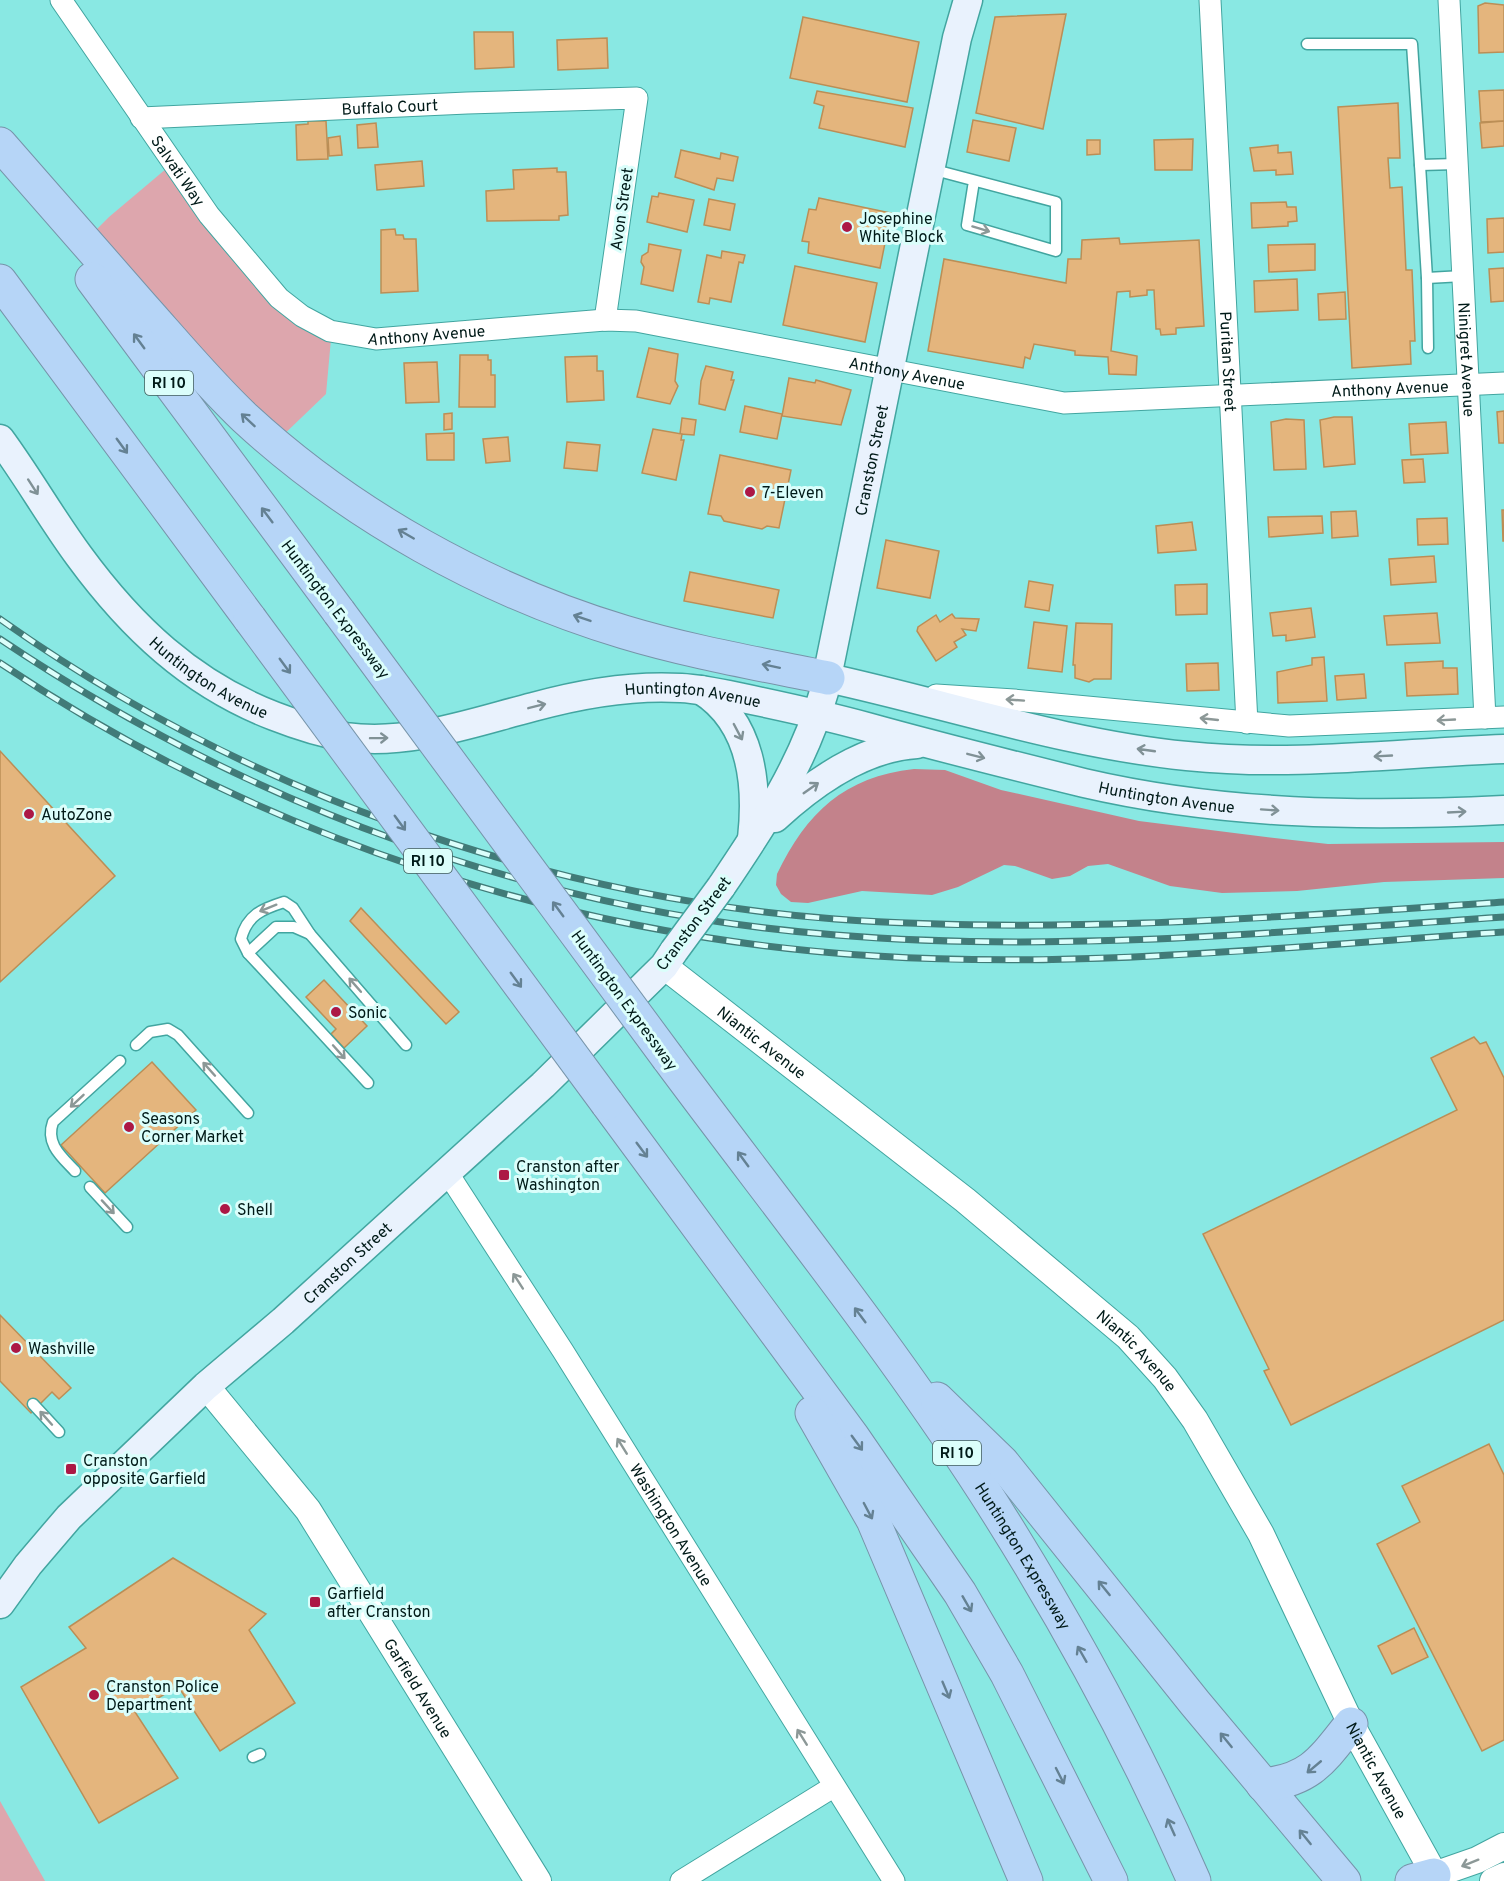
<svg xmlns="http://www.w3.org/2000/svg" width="1504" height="1881" font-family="Overpass,sans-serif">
  <rect width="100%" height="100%" fill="#89e8e3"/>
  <g fill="#dda6ad">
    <polygon points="173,163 278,296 332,328 326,394 276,442 78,248 109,217"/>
    <polygon points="0,1801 45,1881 0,1881"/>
  </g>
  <path fill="#c3828b" d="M914,769L945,770L1001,790L1139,821L1266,837L1328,844L1504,842V878L1384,882L1297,891L1222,893L1170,886L1108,864L1088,866L1070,876L1052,879L1015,866L1004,865L958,887L932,895L862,891L808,903L791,902L781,894L776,885L777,874C807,812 844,777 914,769Z"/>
  <g fill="#e4b57d" stroke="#bb8e56" stroke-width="1.5">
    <polygon points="1485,3 1504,5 1504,52 1479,53 1478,6"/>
    <polygon points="1066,14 1043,129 976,113 995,17"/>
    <polygon points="803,17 919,42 907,102 790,78"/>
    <polygon points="474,32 513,32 514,67 475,69"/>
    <polygon points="607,38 608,68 558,70 557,40"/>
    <polygon points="1504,90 1504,121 1481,122 1479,91"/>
    <polygon points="817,91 913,108 905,147 819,128 824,106 814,103"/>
    <polygon points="1398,103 1400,158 1388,158 1390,188 1402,187 1406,270 1412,270 1415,341 1410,341 1411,364 1352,368 1338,107"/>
    <polygon points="973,120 1016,128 1009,161 967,152"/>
    <polygon points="308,121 326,121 328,159 297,160 296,125 308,124"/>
    <polygon points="1504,121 1504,146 1482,148 1480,123"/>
    <polygon points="376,123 378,147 358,148 357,125"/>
    <polygon points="340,136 342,155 329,156 328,138"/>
    <polygon points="1193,139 1192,170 1155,170 1154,140"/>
    <polygon points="1087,140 1100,140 1100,154 1087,155"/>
    <polygon points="1278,145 1278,153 1291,152 1293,174 1276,175 1276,170 1254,171 1250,148"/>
    <polygon points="681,150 720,159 721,153 738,157 733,181 717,178 714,190 675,177"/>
    <polygon points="422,161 424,186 377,190 375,165"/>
    <polygon points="557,168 557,172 566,172 568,215 559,216 559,220 487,221 486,191 514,189 513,170"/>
    <polygon points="659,193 694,200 687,232 647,222 652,196 658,197"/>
    <polygon points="819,198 891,213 880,268 808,253 809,242 802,241 809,209 816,210"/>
    <polygon points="709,199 735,204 730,230 704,225"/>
    <polygon points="1286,202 1287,207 1296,207 1297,221 1288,222 1288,226 1252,228 1251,203"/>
    <polygon points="1504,218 1504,252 1488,253 1487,219"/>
    <polygon points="395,229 396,235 403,235 404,239 416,239 418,291 381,293 381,230"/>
    <polygon points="1119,238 1120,244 1199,240 1204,326 1176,328 1176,334 1161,335 1160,329 1156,329 1154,290 1147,290 1147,295 1130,297 1130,291 1117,292 1111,351 1137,356 1136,375 1109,374 1108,357 1075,355 1075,351 1034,344 1030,359 1025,357 1023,368 928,351 944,259 1066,283 1068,259 1081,259 1082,240"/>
    <polygon points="649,244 681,250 673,291 641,284 644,267 641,262 642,256 648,252"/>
    <polygon points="1315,244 1315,270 1269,272 1268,245"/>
    <polygon points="722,251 745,255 743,263 739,262 731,302 710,298 709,304 698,302 707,255 721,258"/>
    <polygon points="795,266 877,283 865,342 783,325"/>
    <polygon points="1504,268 1504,301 1491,302 1489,269"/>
    <polygon points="1297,279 1298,310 1255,312 1254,281"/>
    <polygon points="1345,292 1346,319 1319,320 1318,294"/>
    <polygon points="649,348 678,354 675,381 678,386 670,404 637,397"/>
    <polygon points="460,355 488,355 488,360 491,360 491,375 495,375 495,407 459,407"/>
    <polygon points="597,356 597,371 603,371 604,400 567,402 565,357"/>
    <polygon points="437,362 439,402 406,403 404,363"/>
    <polygon points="706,366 733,372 731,380 734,380 725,410 699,404 701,381"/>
    <polygon points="789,378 815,383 816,380 851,390 841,425 782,416"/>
    <polygon points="745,406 782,414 777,439 740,432"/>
    <polygon points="1504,411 1504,443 1499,443 1497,412"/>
    <polygon points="452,413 452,429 444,430 444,414"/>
    <polygon points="1334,417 1352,417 1355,464 1324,467 1320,420"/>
    <polygon points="682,418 696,420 694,435 680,434"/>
    <polygon points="1286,419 1304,420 1306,469 1274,470 1271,422"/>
    <polygon points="1446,422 1448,453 1411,455 1409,424"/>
    <polygon points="653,429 682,434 681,440 684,440 676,480 642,473"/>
    <polygon points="454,433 454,460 427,460 426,434"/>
    <polygon points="508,437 510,461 486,463 483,439"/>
    <polygon points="567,442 600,445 597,471 564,468"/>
    <polygon points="720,455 791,470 779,528 767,526 762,529 724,521 721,516 708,514"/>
    <polygon points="1423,459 1425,482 1404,483 1402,460"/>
    <polygon points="1502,510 1504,510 1504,541 1503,541"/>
    <polygon points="1356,511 1358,536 1332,538 1331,512"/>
    <polygon points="1322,516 1323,533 1269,537 1268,517"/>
    <polygon points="1447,518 1448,544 1418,545 1417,519"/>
    <polygon points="1192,522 1196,550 1158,553 1156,526"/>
    <polygon points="886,540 939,551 930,598 877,588"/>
    <polygon points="1434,556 1436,582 1391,585 1389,559"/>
    <polygon points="690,572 779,590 773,618 684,601"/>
    <polygon points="1029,581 1053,585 1049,611 1025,607"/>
    <polygon points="1207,584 1207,614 1176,615 1175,585"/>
    <polygon points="1311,608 1315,637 1286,641 1286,635 1273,636 1270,613"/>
    <polygon points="1437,613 1440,643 1387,645 1384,616"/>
    <polygon points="952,614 955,618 979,619 976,631 962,629 966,635 954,642 957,647 936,661 917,631 918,627 936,615 940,622"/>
    <polygon points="1034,622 1067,626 1062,672 1028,668"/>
    <polygon points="1076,623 1112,624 1111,679 1094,679 1089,682 1075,678 1075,665 1073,665"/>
    <polygon points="1324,657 1327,701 1278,703 1277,672 1312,665 1312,658"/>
    <polygon points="1443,661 1443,668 1457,668 1458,694 1407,696 1405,663"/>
    <polygon points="1218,663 1219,690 1187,691 1186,664"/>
    <polygon points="1364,674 1366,698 1337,700 1335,676"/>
    <polygon points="0,751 115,876 0,982"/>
    <polygon points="361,908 459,1012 446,1024 350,921"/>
    <polygon points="324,980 367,1026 344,1048 331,1034 336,1029 306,997"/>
    <polygon points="1474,1037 1480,1044 1486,1042 1504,1078 1504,1320 1291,1425 1264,1371 1269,1369 1203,1234 1457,1110 1431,1058"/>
    <polygon points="152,1062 196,1110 105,1193 61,1145"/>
    <polygon points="0,1315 71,1388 59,1399 52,1392 31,1413 0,1381"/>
    <polygon points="1489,1444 1504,1475 1504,1740 1482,1751 1377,1544 1420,1522 1402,1486"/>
    <polygon points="173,1558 266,1614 249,1630 295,1703 220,1751 178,1686 135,1712 178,1778 99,1823 21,1687 86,1648 69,1627"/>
    <polygon points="1414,1628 1428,1657 1392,1674 1378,1646"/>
  </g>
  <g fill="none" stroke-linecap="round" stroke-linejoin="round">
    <g stroke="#42a5a0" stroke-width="13">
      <g id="service">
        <polyline points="1307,44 1412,44 1420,165 1457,164"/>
        <polyline points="1420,165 1427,278 1428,348"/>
        <polyline points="931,169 1056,202 1056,251 967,225 974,181"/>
        <polyline points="1427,278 1463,276"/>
        <polyline points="248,953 276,927 294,927 310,934"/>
        <polyline points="136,1045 150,1032 168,1029 178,1035 248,1113"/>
        <path d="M368,1083L248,953L241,939C247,915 262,909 284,902L293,908L310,934L406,1045"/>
        <path d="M75,1171C62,1157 45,1144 53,1122L120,1061"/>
        <polyline points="90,1187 127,1227"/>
        <polyline points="33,1404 59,1432"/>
        <polyline points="253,1757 260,1754"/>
      </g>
    </g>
    <g stroke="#42a5a0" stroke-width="23">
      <g id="minor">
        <path id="s1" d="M61,0L209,215L279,298L302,316L330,331L376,339L605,320L636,321L1064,403L1504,383"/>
        <path id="s2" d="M1210,0L1247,723"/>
        <path id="s3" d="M1449,0L1485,718"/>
        <path id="s4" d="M141,118L467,103L637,98L605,320"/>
        <polyline points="936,695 1014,700 1289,726 1504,717"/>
        <path id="s5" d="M447,1172L563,1351L894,1881"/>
        <polyline points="681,1881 833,1787"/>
      </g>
    </g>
    <g stroke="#42a5a0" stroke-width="28">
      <g id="tertiary">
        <path id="s6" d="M664,966L965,1200L1128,1337L1165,1378L1195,1420L1261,1534L1351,1724L1438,1881"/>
        <path id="s7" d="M206,1386L308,1510L538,1881"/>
        <polyline points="1434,1875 1477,1860 1504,1846"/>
        <polyline points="1493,1881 1504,1876"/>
      </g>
    </g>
    <g stroke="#42a5a0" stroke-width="31">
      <g id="secondary">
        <path id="s8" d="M0,439C28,477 51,518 79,556C131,627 191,684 274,716C297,725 322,733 346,737C409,746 474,722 533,707C580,694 632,685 681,688C700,689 719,693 738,697C781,706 824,715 867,727C939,747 1011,765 1084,783C1222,815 1363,817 1504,810"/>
        <path d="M828,678C947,704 1065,744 1187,756C1292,767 1398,753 1504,749"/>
        <path d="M701,690C752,722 758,785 752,839"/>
        <path d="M775,818C813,783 863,747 917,744"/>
        <path id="s9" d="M721,887C763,825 803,765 824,692L957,38L968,0"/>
        <path id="s10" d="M0,1604L28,1565L69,1517L206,1386L283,1321L543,1085L664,966L674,951"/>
      </g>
    </g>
    <g stroke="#7694a9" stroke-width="35">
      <g id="motorway">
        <path d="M0,144C47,198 94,252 141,305C175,343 208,383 245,418C350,515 487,591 624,632C690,652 760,664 828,678"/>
        <polyline points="92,279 339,612"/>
        <polyline points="0,281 250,619"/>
        <path id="s11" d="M668,1058C774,1201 887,1341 984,1491C1064,1616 1135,1745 1194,1881"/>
        <polyline points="607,1103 853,1437 960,1593 1007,1674 1111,1881"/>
        <polyline points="937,1399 1002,1462 1195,1703 1344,1881"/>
        <polyline points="812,1413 873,1520 1026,1881"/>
        <path d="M1263,1785C1311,1780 1323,1759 1351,1724"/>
        <polyline points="1412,1881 1434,1875"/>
      </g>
    </g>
    <use href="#service" stroke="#fff" stroke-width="10"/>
    <use href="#minor" stroke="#fff" stroke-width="21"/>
    <use href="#tertiary" stroke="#fff" stroke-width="26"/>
    <use href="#secondary" stroke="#e9f2fd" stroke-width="28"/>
    <use href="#motorway" stroke="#b6d5f7" stroke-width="33"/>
    <g stroke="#417b78" stroke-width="7">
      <g id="rail">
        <path d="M0,619C243,791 538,896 835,919C1058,935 1282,917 1504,902"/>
        <path d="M0,639C249,806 536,912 836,935C1058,953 1282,932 1504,917"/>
        <path d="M0,663C260,837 565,937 876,956C1085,969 1296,946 1504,932"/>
      </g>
    </g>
    <use href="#rail" stroke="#dbfefb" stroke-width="4.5" stroke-dasharray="14" stroke-linecap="butt"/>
    <g stroke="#42a5a0" stroke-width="31" stroke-linecap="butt">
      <polyline id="secondary-bridge" points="674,951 721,887"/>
    </g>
    <g stroke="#7694a9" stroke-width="35" stroke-linecap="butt">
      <g id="motorway-bridge">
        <polyline points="339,612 668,1058"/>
        <polyline points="250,619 607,1103"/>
      </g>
    </g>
    <use href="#secondary-bridge" stroke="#e9f2fd" stroke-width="28"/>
    <use href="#motorway-bridge" stroke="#b6d5f7" stroke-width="33"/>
  </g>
  <defs><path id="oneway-shaft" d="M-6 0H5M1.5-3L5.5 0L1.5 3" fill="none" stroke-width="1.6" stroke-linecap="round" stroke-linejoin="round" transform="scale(1.5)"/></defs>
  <g stroke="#8c9897">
    <use href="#oneway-shaft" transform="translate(981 229) rotate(17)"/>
    <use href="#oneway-shaft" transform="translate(1015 700) rotate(-176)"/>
    <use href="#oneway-shaft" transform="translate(1209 719) rotate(-174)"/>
    <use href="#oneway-shaft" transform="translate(1446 720) rotate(177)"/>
    <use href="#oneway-shaft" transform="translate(268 908) rotate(158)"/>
    <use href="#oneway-shaft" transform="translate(355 985) rotate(-131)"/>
    <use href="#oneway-shaft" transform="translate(339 1052) rotate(48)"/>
    <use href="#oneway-shaft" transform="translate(209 1069) rotate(-132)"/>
    <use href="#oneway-shaft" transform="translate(77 1101) rotate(137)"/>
    <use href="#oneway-shaft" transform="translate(108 1207) rotate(47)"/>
    <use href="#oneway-shaft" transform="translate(518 1281) rotate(-123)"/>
    <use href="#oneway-shaft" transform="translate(46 1418) rotate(-132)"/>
    <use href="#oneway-shaft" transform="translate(622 1446) rotate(-122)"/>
    <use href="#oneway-shaft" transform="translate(802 1737) rotate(-122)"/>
    <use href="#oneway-shaft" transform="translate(1470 1863) rotate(158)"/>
  </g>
  <g stroke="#648193">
    <use href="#oneway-shaft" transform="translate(139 341) rotate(-126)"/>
    <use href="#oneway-shaft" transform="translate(248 420) rotate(-137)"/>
    <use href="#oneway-shaft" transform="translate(122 446) rotate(54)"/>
    <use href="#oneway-shaft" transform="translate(267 515) rotate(-127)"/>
    <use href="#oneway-shaft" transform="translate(406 534) rotate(-150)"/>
    <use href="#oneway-shaft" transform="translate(582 618) rotate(-161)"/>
    <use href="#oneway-shaft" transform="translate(285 666) rotate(54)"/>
    <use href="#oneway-shaft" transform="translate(771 666) rotate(-168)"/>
    <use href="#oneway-shaft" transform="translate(400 823) rotate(54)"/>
    <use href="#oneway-shaft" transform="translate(558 909) rotate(-126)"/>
    <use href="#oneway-shaft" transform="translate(516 980) rotate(54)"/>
    <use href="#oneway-shaft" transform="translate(642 1150) rotate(53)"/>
    <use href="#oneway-shaft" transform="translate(743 1159) rotate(-126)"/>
    <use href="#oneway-shaft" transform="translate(860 1315) rotate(-127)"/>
    <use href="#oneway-shaft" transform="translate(857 1443) rotate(54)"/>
    <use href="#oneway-shaft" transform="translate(868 1511) rotate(62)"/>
    <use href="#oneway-shaft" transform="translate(1104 1588) rotate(-129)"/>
    <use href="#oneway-shaft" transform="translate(967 1604) rotate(60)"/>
    <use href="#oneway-shaft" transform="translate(1082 1654) rotate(-120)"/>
    <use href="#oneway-shaft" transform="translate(946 1690) rotate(67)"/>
    <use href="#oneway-shaft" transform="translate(1226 1740) rotate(-129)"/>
    <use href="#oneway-shaft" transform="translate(1314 1767) rotate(140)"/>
    <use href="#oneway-shaft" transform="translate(1060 1776) rotate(63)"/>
    <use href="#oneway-shaft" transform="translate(1171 1827) rotate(-114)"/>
    <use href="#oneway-shaft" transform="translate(1305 1837) rotate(-129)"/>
  </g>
  <g stroke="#809196">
    <use href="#oneway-shaft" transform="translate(33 487) rotate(57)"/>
    <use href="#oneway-shaft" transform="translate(537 706) rotate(-14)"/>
    <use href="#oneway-shaft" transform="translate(738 732) rotate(62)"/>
    <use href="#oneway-shaft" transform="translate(379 738) rotate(-1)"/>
    <use href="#oneway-shaft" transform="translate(1146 750) rotate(-172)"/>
    <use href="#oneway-shaft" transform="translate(976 756) rotate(14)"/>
    <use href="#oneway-shaft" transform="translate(1383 756) rotate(177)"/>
    <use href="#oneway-shaft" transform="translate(811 788) rotate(-35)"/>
    <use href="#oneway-shaft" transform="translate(1270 810) rotate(4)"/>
    <use href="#oneway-shaft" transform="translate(1457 812) rotate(-3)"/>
  </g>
  <g fill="#ac1845" stroke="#dbfefb" stroke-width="2">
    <circle cx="847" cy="227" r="6"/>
    <circle cx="750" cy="492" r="6"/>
    <circle cx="29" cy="814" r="6"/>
    <circle cx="336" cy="1012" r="6"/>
    <circle cx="129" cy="1127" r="6"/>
    <rect x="498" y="1169" width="12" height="12" rx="3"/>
    <circle cx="225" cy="1209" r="6"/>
    <circle cx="16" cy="1348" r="6"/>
    <rect x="65" y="1463" width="12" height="12" rx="3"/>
    <rect x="309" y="1596" width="12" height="12" rx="3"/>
    <circle cx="94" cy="1695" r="6"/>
  </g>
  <g text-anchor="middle" stroke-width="6" stroke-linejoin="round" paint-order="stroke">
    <g fill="#dbfefb" stroke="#425e5c" stroke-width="1.5">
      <rect x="145" y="371" width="48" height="24" rx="4.5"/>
      <rect x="404" y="849" width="48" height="24" rx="4.5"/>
      <rect x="933" y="1441" width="48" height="24" rx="4.5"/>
    </g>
    <g font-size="15" font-weight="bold" fill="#001a18">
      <text x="169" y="388">RI 10</text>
      <text x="428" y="866">RI 10</text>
      <text x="957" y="1458">RI 10</text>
    </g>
    <g font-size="16" fill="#001a18" stroke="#dbfefb">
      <text dy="6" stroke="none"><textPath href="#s4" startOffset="249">Buffalo Court</textPath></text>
      <text dy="6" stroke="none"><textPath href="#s1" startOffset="207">Salvati Way</textPath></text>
      <text transform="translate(621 209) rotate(-82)" y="6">Avon Street</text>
      <text dy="6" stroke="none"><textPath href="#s1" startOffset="528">Anthony Avenue</textPath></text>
      <text dy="6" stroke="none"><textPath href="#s3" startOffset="360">Ninigret Avenue</textPath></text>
      <text dy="6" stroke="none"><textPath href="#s2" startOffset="362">Puritan Street</textPath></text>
      <text dy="6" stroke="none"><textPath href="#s1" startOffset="1014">Anthony Avenue</textPath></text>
      <text dy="6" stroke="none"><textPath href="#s1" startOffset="1500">Anthony Avenue</textPath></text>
      <text dy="6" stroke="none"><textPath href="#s9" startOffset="458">Cranston Street</textPath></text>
      <text transform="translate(336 609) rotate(53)" y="6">Huntington Expressway</text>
      <text dy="6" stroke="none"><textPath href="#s8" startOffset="321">Huntington Avenue</textPath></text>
      <text dy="6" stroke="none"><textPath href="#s8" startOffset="825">Huntington Avenue</textPath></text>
      <text dy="6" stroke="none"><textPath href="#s8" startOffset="1311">Huntington Avenue</textPath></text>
      <text transform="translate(693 923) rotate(-53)" y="6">Cranston Street</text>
      <text transform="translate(625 1000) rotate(54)" y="6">Huntington Expressway</text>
      <text dy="6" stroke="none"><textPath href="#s6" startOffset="124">Niantic Avenue</textPath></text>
      <text dy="6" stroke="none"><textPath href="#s10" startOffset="488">Cranston Street</textPath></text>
      <text dy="6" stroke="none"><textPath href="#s6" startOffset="610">Niantic Avenue</textPath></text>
      <text dy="6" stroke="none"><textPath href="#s5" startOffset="418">Washington Avenue</textPath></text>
      <text dy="6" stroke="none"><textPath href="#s11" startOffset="612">Huntington Expressway</textPath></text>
      <text dy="6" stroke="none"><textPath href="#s7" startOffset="370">Garfield Avenue</textPath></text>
      <text dy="6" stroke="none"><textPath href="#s6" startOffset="1096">Niantic Avenue</textPath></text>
    </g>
    <g font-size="16" fill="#001a18" stroke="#dbfefb" text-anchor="start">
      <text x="859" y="224">Josephine<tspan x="859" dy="18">White Block</tspan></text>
      <text x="762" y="498">7-Eleven</text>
      <text x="41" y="820">AutoZone</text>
      <text x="348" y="1018">Sonic</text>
      <text x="141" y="1124">Seasons<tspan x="141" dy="18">Corner Market</tspan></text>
      <text x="516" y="1172">Cranston after<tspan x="516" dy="18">Washington</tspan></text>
      <text x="237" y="1215">Shell</text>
      <text x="28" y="1354">Washville</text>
      <text x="83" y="1466">Cranston<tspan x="83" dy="18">opposite Garfield</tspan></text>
      <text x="327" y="1599">Garfield<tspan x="327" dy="18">after Cranston</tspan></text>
      <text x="106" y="1692">Cranston Police<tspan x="106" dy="18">Department</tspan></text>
    </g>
  </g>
</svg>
